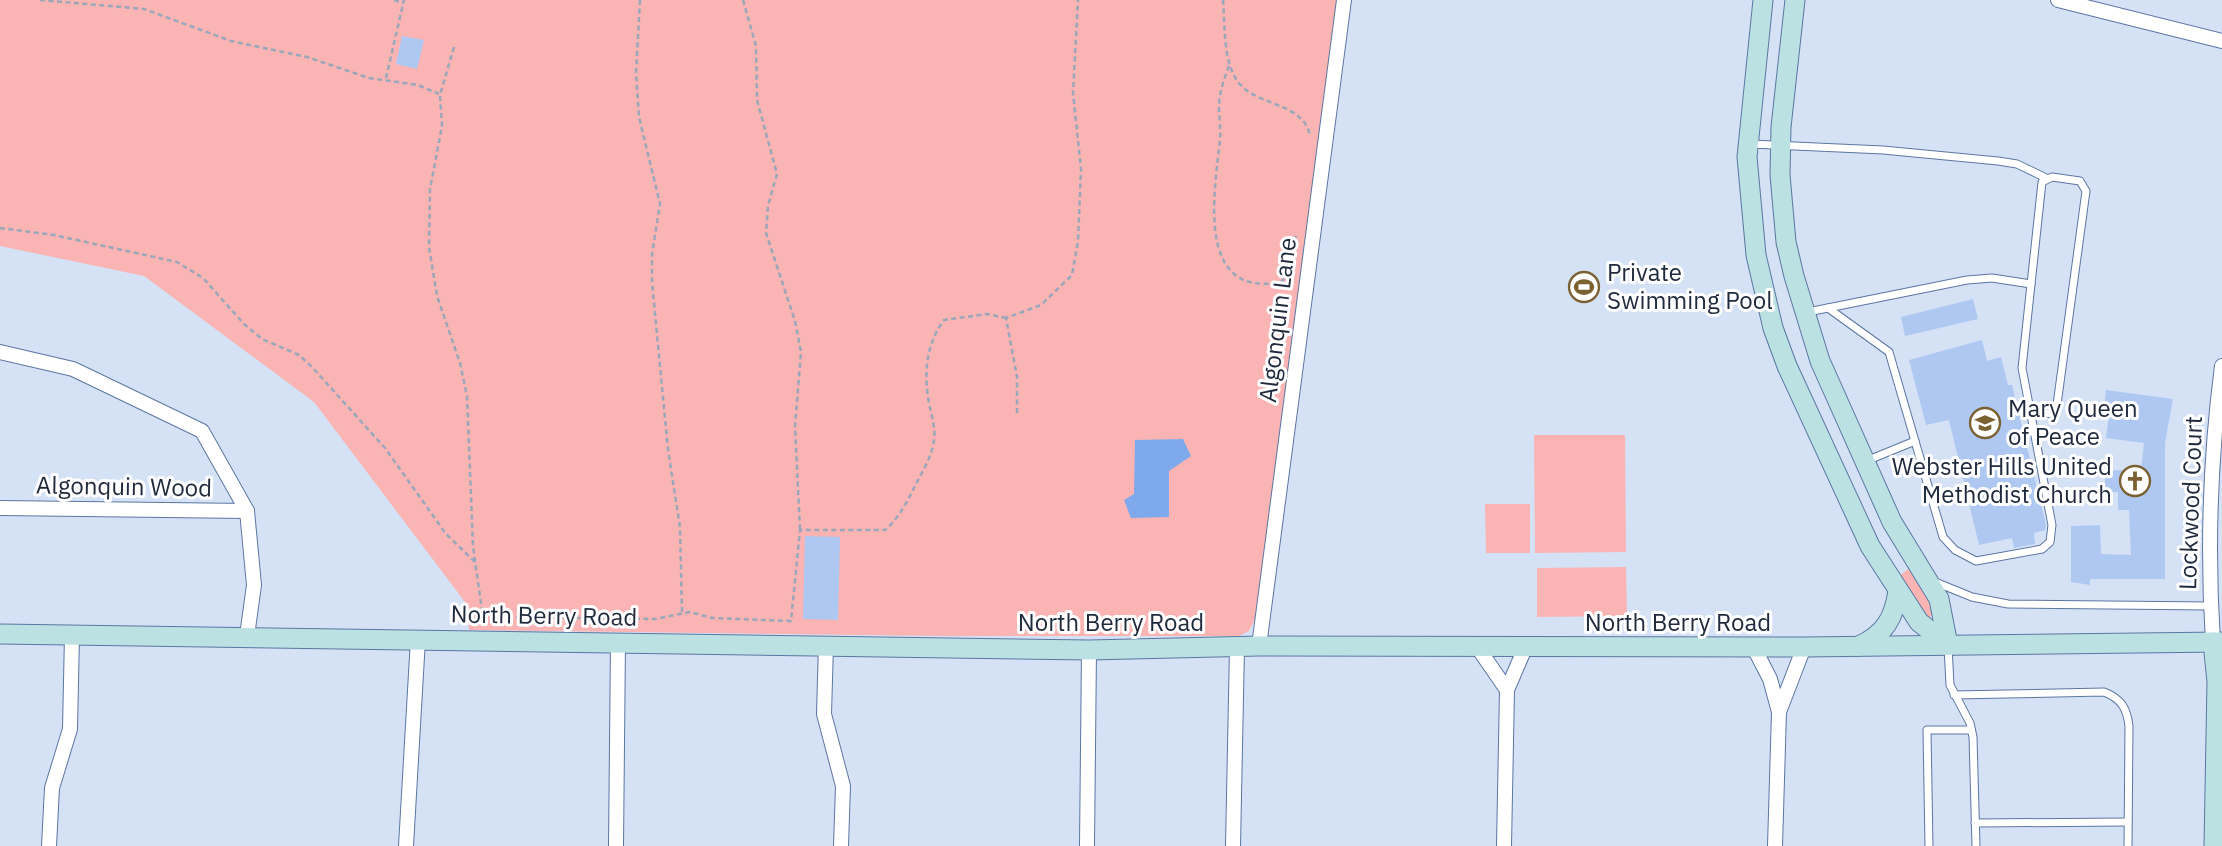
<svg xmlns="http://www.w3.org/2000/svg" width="2222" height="846" font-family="'IBM Plex Sans',sans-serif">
  <rect width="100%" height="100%" fill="#d5e2f6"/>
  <g fill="#f9b4b3">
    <polygon points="0,0 1338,0 1256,617 1249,631 1239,636 943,636 469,630 468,606 314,402 144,276 0,246"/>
    <polygon points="1534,435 1625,435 1626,552 1535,553"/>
    <polygon points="1485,504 1530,504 1530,553 1486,553"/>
    <polygon points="1626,567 1627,616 1537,617 1537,568"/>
    <polygon points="1908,569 1923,586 1933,615 1928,618 1897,578"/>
  </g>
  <g fill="#7fa9ed">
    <polygon points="1579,274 1593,275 1589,300 1575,299"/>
    <polygon points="1183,439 1191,456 1169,471 1169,517 1131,518 1124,500 1134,494 1135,440"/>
  </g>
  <g fill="#aec8f2">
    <polygon points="402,36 424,40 417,69 396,64"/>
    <polygon points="1973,299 1978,319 1905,336 1901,317"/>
    <polygon points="1982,340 1987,361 2001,357 2008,385 2012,385 2046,525 2045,530 2034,533 2035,544 2030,545 2014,548 2012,538 1979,545 1949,420 1926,425 1909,360"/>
    <polygon points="2106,390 2173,399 2165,443 2165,579 2090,579 2090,585 2071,582 2071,526 2100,525 2101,554 2131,555 2129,510 2118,510 2118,492 2105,492 2105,471 2141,469 2144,443 2106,438 2109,415 2103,414"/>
    <polygon points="805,536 840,537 838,620 803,619"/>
  </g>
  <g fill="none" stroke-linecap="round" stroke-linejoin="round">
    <g stroke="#5b76a2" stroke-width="9">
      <g id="service">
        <polyline points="1750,144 1883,150 1998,161 2017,164 2046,178"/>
        <polyline points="1828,308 1889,352 1943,537 1955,550 1976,561 2042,549 2050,542 2052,525 2022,368 2042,182 2052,177 2080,181 2086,191 2056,412 2052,414 2031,410"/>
        <polyline points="1808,312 1967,280 1992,278 2031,284"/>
        <polyline points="1866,461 1915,441"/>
        <polyline points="1935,582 1972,597 2008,604 2211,606"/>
        <polyline points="1948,646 1950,685 1970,723 1973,737 1976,846"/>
        <path d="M1954,695L2104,692C2122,699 2127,709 2129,726L2128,846"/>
        <polyline points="1975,823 2128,822"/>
        <polyline points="1929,846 1927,730 1971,730"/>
      </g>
    </g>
    <g stroke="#5b76a2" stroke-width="16">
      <g id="minor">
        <polyline points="2058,0 2222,41"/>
        <polyline points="0,352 73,369 202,431 247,511 0,508"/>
        <polyline points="247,511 254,585 247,636"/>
        <path d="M2213,642C2207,549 2210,458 2222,366"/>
        <polyline points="826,645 824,714 843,786 841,846"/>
        <polyline points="1259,646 1344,0"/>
        <polyline points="1753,646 1770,679 1779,712 1804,647"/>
        <polyline points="1478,648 1507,690 1525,648"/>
        <polyline points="49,846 52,788 70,729 72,635"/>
        <polyline points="406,846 418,639"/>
        <polyline points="616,846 618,642"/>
        <polyline points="1087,846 1089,650"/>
        <polyline points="1233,846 1237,647"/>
        <polyline points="1504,846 1507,690"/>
        <polyline points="1775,846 1779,712"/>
      </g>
    </g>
    <g stroke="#5b76a2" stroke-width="21">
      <g id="secondary">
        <polyline points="1763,0 1747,157 1756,255 1773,328 1787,366 1870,546 1919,622 1948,645"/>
        <polyline points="1795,0 1781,127 1780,175 1786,242 1794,276 1820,361 1892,522 1939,599 1948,645"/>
        <polyline points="0,634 1089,650 1259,646 1804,647 2222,642"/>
        <polyline points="2213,642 2217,682 2214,846"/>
        <path d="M1859,646C1885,634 1894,618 1898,591"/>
      </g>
    </g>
    <g stroke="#9aa6ba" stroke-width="2.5" stroke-dasharray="5 3.5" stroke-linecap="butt">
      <polyline points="40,0 144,9 231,41 307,57 369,78 418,85 439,94"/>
      <polyline points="394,0 403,3"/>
      <polyline points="640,0 636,73 639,117 660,204 652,254 652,282 668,450 680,527 682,612"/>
      <polyline points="743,0 756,46 757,100 777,174 768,206 766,233 795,321 801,352 795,426 800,530"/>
      <path d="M1223,0C1225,25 1223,58 1236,79C1253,107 1304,101 1310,136"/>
      <polyline points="454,47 440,95 442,126 430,189 429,247 437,296 460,363 467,396 473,546 484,625"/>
      <path d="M1229,66C1224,79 1219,93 1219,108C1219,118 1221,129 1220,140C1215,189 1194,299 1281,282L1292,270"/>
      <polyline points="386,78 404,0"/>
      <polyline points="0,228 54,235 177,262 203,278 244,324 262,339 299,355 312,367 385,448 446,534 475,562"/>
      <polyline points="1292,263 1292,250 1296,236"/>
      <polyline points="1017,413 1017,377 1006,318 1041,305 1072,275 1078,241 1081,169 1073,93 1078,0"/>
      <path d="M483,609L510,617L655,619L690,612L712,618L791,621L800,530H885C897,520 906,504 913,490C920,475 932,458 934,440C936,425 930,412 928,397C924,369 927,343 944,320L987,314L1006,318"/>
    </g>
    <use href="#service" stroke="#fff" stroke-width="7"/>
    <use href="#minor" stroke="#fff" stroke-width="14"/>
    <use href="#secondary" stroke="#bce1e3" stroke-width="19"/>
  </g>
  <defs>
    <g id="stadium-ring" transform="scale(1.575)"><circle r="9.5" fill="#fff" stroke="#7b6032" stroke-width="1.5"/><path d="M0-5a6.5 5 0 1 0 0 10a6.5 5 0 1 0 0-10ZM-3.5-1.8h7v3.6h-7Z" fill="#7b6032"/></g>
    <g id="school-ring" transform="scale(1.575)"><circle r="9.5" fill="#fff" stroke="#7b6032" stroke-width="1.5"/><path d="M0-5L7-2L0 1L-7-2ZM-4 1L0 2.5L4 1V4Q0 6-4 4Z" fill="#7b6032"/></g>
    <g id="church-ring" transform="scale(1.575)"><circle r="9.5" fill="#fff" stroke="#7b6032" stroke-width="1.5"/><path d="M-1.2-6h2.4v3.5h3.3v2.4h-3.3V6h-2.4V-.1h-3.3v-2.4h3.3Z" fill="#7b6032"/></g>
  </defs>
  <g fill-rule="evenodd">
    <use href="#stadium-ring" x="1584" y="287"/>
    <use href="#school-ring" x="1985" y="423"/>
    <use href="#church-ring" x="2135" y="481"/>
  </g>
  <g text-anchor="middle" stroke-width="6" stroke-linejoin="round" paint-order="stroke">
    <g font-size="24" fill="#202b3e" stroke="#fff" text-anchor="start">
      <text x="1607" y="281">Private<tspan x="1607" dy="28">Swimming Pool</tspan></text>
      <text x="2008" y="417">Mary Queen<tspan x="2008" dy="28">of Peace</tspan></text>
      <text x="2112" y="475" text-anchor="end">Webster Hills United<tspan x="2112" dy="28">Methodist Church</tspan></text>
    </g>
    <g font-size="24" fill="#202b3e" stroke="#fff">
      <text transform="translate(1278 320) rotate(-83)" y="8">Algonquin Lane</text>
      <text transform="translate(124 487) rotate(1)" y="8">Algonquin Wood</text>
      <text transform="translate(2191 503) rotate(-88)" y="8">Lockwood Court</text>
      <text transform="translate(544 616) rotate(1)" y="8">North Berry Road</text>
      <text x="1111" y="631">North Berry Road</text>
      <text x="1678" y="631">North Berry Road</text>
    </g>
  </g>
</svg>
